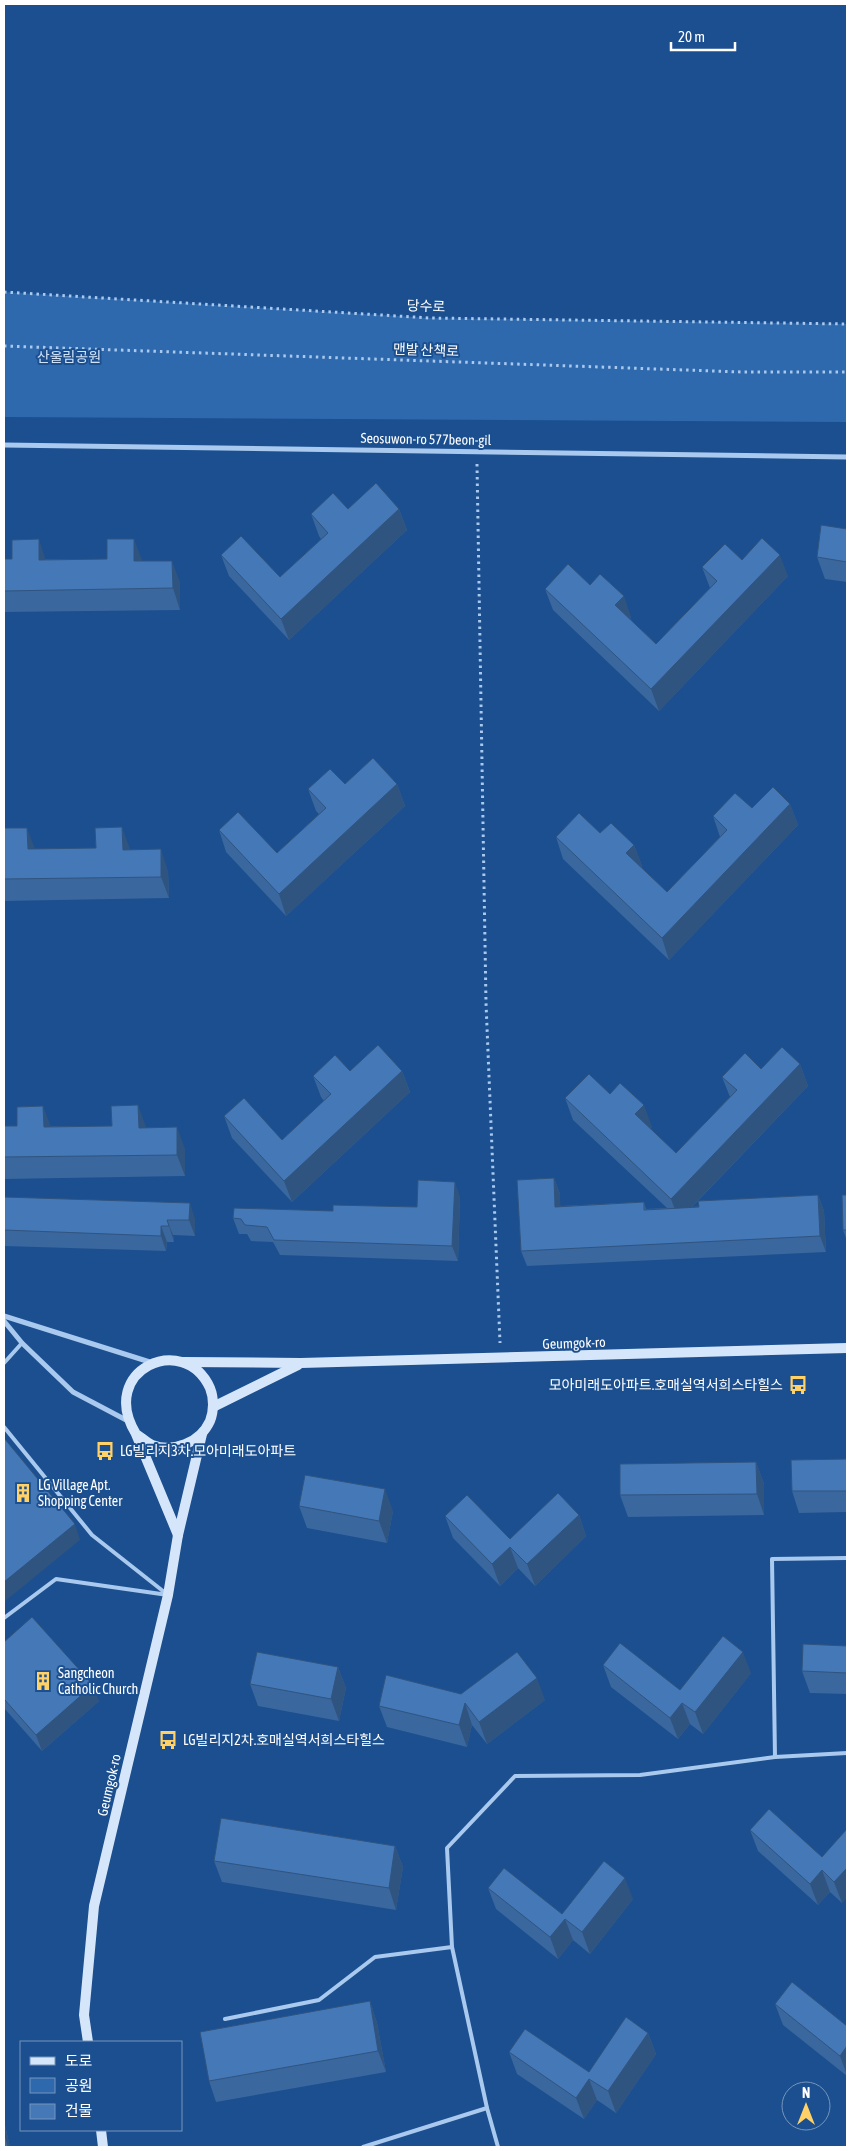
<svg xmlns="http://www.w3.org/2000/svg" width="851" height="2151" font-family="'Asap Condensed','Noto Sans KR',sans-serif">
  <rect width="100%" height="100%" fill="#1b4f8f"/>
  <polygon fill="#2e69ad" points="4,292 430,318 847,324 847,422 4,417"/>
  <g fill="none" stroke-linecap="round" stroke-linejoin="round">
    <g stroke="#a9c9ee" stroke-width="3" stroke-dasharray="2.5 4" stroke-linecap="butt">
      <polyline points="4,292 430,318 847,324"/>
      <polyline points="4,346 742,372 847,372"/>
      <polyline points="477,464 486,1003 500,1343"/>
    </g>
    <g stroke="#a9c9ee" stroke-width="4">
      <polyline points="4,1363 22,1343"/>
      <polyline points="4,1427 92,1535 168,1595 56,1579 4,1618"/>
      <polyline points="775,1757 772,1559 847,1558"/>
      <polyline points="225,2019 319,2000 375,1957 452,1947"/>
      <polyline points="363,2147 487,2108"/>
      <polyline points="498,2147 487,2108 452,1947 447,1848 515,1776 640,1775 775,1757 847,1753"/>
    </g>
    <g stroke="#a9c9ee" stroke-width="5">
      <polyline points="4,445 847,457"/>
      <polyline points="4,1316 153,1363"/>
      <polyline points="4,1321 22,1343 73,1392 128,1421"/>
    </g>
    <g stroke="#d6e6fa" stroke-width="10">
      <polyline points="183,1362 301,1363 847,1348"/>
      <polyline points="213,1407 298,1365"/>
      <path d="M136,1434C141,1437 146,1442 152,1445C173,1453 200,1443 210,1421C214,1411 214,1398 210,1388C184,1331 97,1370 136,1434L178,1535"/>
      <polyline points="88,2042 84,2015 94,1906 168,1595 178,1535 202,1434"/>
      <polyline points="101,2130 103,2147"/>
    </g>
  </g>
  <g fill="#3a679d">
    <polygon points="348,509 399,509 407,530 289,640 229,576 221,555 280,577 321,539 319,536 311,514"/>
    <polygon points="847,529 847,582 825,579 817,557"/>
    <polygon points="4,559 142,560 142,561 180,582 180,610 4,612"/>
    <polygon points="742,560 788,576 659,711 553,610 545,589 590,585 631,617 630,619 656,644 710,588 702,567"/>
    <polygon points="345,784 397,784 405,806 286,916 226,852 219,830 277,853 319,814 316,811 308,789"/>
    <polygon points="790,804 798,825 669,960 563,859 556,837 600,833 634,845 642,866 641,867 667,892 720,837 713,816 752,808"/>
    <polygon points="4,828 35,849 130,849 130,850 168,871 169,898 4,901"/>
    <polygon points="800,1064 808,1086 692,1207 818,1195 824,1211 826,1252 527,1266 521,1251 554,1178 560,1194 560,1206 644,1202 646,1209 667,1208 573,1120 565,1098 610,1094 652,1127 650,1128 676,1153 730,1097 722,1077 761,1069"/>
    <polygon points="350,1071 402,1071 410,1092 292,1202 232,1138 224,1116 282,1140 324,1101 321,1097 313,1076"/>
    <polygon points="4,1126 146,1127 146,1128 185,1149 185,1176 4,1179"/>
    <polygon points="847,1195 847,1241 843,1230"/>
    <polygon points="4,1197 195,1219 195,1236 173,1235 174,1242 167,1242 166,1251 4,1246"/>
    <polygon points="460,1197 458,1261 280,1255 273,1242 251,1241 247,1234 239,1234 233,1218 333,1211 417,1207"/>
    <polygon points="847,1459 847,1512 799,1513 792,1491"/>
    <polygon points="756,1462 764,1484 764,1515 628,1517 620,1495"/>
    <polygon points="299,1506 393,1511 387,1543 307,1528"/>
    <polygon points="579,1515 586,1536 535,1586 518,1568 500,1586 453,1538 445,1516 510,1539"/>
    <polygon points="4,1642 99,1701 42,1751 4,1708"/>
    <polygon points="847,1646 847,1694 810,1693 802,1671"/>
    <polygon points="603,1665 680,1690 751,1673 703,1734 690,1724 678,1739 611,1687"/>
    <polygon points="338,1667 346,1688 339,1721 258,1706 250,1684"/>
    <polygon points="461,1694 545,1700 487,1744 472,1725 467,1747 387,1727 379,1706"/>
    <polygon points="847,1829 842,1903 830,1892 818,1905 758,1851 750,1830 822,1857"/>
    <polygon points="395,1846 403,1867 396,1910 222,1882 214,1861"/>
    <polygon points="488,1888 562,1914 633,1899 590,1954 573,1940 558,1959 496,1909"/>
    <polygon points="370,2001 377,2023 386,2072 216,2102 209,2081"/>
    <polygon points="775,2004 847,2026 847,2076 783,2025"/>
    <polygon points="648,2033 656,2054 616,2113 597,2100 584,2119 517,2074 509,2052 589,2072"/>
    <polygon points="4,2121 10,2147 4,2147"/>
  </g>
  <g fill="#305480">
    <polygon points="399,509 407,530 289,640 281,619"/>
    <polygon points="39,539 46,561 39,560"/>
    <polygon points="134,539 142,560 142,583 134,561"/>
    <polygon points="780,555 788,576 659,711 651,689"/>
    <polygon points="172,561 180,582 180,610 173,588"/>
    <polygon points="624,596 631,617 623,626 615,605"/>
    <polygon points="397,784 405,806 286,916 279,894"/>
    <polygon points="790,804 798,825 669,960 662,938"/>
    <polygon points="122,827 130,849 131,871 123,850"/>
    <polygon points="27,828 35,849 28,849"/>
    <polygon points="634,845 642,866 633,875 626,853"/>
    <polygon points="161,849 168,871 169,898 161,877"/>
    <polygon points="800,1064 808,1086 679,1220 671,1199"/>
    <polygon points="402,1071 410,1092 292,1202 284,1181"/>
    <polygon points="138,1105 146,1127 147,1149 139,1128"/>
    <polygon points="644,1105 652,1127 643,1136 635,1114"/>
    <polygon points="43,1106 51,1127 44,1127"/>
    <polygon points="177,1127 185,1149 185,1176 177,1155"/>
    <polygon points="554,1178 560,1194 561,1222 555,1207"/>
    <polygon points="455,1182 460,1197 458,1261 452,1246"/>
    <polygon points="818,1195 824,1211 826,1252 820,1236"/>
    <polygon points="190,1203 195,1219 195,1236 189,1220"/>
    <polygon points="167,1220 173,1235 174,1242 169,1226"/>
    <polygon points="161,1226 167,1242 166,1251 161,1236"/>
    <polygon points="756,1462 764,1484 764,1515 757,1494"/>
    <polygon points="385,1489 393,1511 387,1543 379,1521"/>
    <polygon points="579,1515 586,1536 535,1586 527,1564"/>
    <polygon points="75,1524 80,1540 4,1602 4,1582"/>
    <polygon points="510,1547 518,1568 500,1586 492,1564"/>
    <polygon points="743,1652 751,1673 703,1734 695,1712"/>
    <polygon points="338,1667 346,1688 339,1721 331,1699"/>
    <polygon points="537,1678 545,1700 487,1744 479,1722"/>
    <polygon points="93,1685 99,1701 42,1751 36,1735"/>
    <polygon points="465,1703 472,1725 467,1747 459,1725"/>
    <polygon points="682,1703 690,1724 678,1739 670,1718"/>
    <polygon points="395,1846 403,1867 396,1910 389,1888"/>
    <polygon points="847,1868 847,1898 842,1903 834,1882"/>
    <polygon points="822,1870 830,1892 818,1905 810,1884"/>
    <polygon points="625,1878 633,1899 590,1954 582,1932"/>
    <polygon points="565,1919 573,1940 558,1959 550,1937"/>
    <polygon points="370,2001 377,2023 386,2072 378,2051"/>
    <polygon points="648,2033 656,2054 616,2113 608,2091"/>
    <polygon points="847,2046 847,2075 840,2056"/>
    <polygon points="589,2079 597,2100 584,2119 576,2098"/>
    <polygon points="4,2121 10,2147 8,2147 4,2135"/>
  </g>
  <g fill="#4478b7" stroke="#305480">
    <polygon points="376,483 399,509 281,619 221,555 241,536 280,577 328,533 311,514 333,493 348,509"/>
    <polygon points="821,525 847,529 847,562 817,557"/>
    <polygon points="762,538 780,555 651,689 545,589 568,564 590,585 600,574 624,596 615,605 656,644 717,581 702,567 725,544 742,560"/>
    <polygon points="39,539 39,560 107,559 107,539 134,539 134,561 172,561 173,588 4,591 4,559 12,559 12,540"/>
    <polygon points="373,758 397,784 279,894 219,830 238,812 277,853 326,808 308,789 330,769 345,784"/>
    <polygon points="773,787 790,804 662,938 556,837 579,813 600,833 611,823 634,845 626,853 667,892 727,830 713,816 735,793 752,808"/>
    <polygon points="122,827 123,850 161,849 161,877 4,879 4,828 27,828 28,849 96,848 95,828"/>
    <polygon points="378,1045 402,1071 284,1181 224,1116 244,1098 282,1140 331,1094 313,1076 335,1055 350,1071"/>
    <polygon points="782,1047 800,1064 671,1199 565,1098 589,1074 610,1094 620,1083 644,1105 635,1114 676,1153 737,1090 722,1077 745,1053 761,1069"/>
    <polygon points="138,1105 139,1128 177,1127 177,1155 4,1157 4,1126 17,1126 17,1107 43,1106 44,1127 112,1126 111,1106"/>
    <polygon points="554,1178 555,1207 644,1202 644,1210 699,1207 698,1201 818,1195 820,1236 521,1251 517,1180"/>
    <polygon points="418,1180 455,1182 452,1246 274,1240 267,1227 245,1225 241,1219 233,1218 234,1208 333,1211 333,1205 417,1207"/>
    <polygon points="842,1195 847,1195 847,1230 843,1230"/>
    <polygon points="4,1197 190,1203 189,1220 167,1220 169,1226 161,1226 161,1236 4,1230"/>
    <polygon points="4,1438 75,1524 4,1582"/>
    <polygon points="847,1459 847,1491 792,1491 791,1460"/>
    <polygon points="756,1462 757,1494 620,1495 620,1464"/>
    <polygon points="305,1475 385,1489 379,1521 299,1506"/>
    <polygon points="558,1493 579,1515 527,1564 510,1547 492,1564 445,1516 467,1495 510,1539"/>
    <polygon points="32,1617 93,1685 36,1735 4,1699 4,1642"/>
    <polygon points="723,1636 743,1652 695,1712 682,1703 670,1718 603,1665 620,1643 680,1690"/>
    <polygon points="803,1644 847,1646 847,1673 802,1671"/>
    <polygon points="257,1652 338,1667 331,1699 250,1684"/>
    <polygon points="517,1652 537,1678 479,1722 465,1703 459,1725 379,1706 386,1675 461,1694"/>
    <polygon points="769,1809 822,1857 847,1829 847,1868 834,1882 822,1870 810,1884 750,1830"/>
    <polygon points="221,1818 395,1846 389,1888 214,1861"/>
    <polygon points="604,1861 625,1878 582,1932 565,1919 550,1937 488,1888 504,1868 562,1914"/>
    <polygon points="792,1982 847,2026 847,2046 840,2056 775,2004"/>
    <polygon points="370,2001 378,2051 209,2081 200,2032"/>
    <polygon points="626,2017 648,2033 608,2091 589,2079 576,2098 509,2052 525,2029 589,2072"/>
  </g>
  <defs>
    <g id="bus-bare" transform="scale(1.5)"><path d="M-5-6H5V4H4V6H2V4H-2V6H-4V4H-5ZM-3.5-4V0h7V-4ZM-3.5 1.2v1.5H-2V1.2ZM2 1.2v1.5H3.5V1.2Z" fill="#ffd166" stroke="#1b4f8f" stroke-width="2.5" paint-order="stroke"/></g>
    <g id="building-bare" transform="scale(1.5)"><path d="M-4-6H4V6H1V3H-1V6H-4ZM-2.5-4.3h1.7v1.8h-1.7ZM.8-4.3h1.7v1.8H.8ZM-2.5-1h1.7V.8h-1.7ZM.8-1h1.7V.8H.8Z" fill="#ffd166" stroke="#1b4f8f" stroke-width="2.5" paint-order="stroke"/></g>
  </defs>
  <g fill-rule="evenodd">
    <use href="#bus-bare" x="798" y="1385"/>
    <use href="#bus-bare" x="105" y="1451"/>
    <use href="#building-bare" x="23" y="1493"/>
    <use href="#building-bare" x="43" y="1681"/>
    <use href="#bus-bare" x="168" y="1740"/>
  </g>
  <g text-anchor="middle" stroke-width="4" stroke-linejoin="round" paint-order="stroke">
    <g font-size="14" fill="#fff" stroke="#1b4f8f">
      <text transform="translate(426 306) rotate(2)" y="5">당수로</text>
      <text transform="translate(426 350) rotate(2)" y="5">맨발 산책로</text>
      <text transform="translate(426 439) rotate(1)" y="5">Seosuwon-ro 577beon-gil</text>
      <text transform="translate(574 1343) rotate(-2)" y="5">Geumgok-ro</text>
      <text transform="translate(109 1785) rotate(-77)" y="5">Geumgok-ro</text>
    </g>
    <g font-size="14" fill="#cfe3fa" stroke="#1b4f8f">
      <text x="69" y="362">산울림공원</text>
    </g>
    <g font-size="14" fill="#fff" stroke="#1b4f8f" text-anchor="start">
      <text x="783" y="1390" text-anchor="end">모아미래도아파트.호매실역서희스타힐스</text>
      <text x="120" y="1456">LG빌리지3차.모아미래도아파트</text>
      <text x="38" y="1490">LG Village Apt.<tspan x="38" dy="16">Shopping Center</tspan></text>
      <text x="58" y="1678">Sangcheon<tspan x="58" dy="16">Catholic Church</tspan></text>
      <text x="183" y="1745">LG빌리지2차.호매실역서희스타힐스</text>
    </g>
  </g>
  <rect width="851" height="2151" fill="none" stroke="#ffffff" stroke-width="10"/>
  <rect x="20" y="2041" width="162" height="90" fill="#1b4f8f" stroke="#7695bc"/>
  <rect x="30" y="2057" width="25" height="8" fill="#d6e6fa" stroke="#7695bc"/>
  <text x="65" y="2066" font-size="15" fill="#ffffff">도로</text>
  <rect x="30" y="2078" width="25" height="15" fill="#2e69ad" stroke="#7695bc"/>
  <text x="65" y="2091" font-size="15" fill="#ffffff">공원</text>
  <rect x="30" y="2104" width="25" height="15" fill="#4478b7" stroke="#7695bc"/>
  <text x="65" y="2116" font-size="15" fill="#ffffff">건물</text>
  <g transform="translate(806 2106)"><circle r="24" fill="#1b4f8f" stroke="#7695bc"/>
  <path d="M0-4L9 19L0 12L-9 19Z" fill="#ffd166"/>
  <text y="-8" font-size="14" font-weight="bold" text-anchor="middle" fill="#ffffff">N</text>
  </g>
  <path d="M671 42v8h64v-8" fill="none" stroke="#ffffff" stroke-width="2.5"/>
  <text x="678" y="42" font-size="15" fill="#ffffff" stroke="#1b4f8f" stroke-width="4" paint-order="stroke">20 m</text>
</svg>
